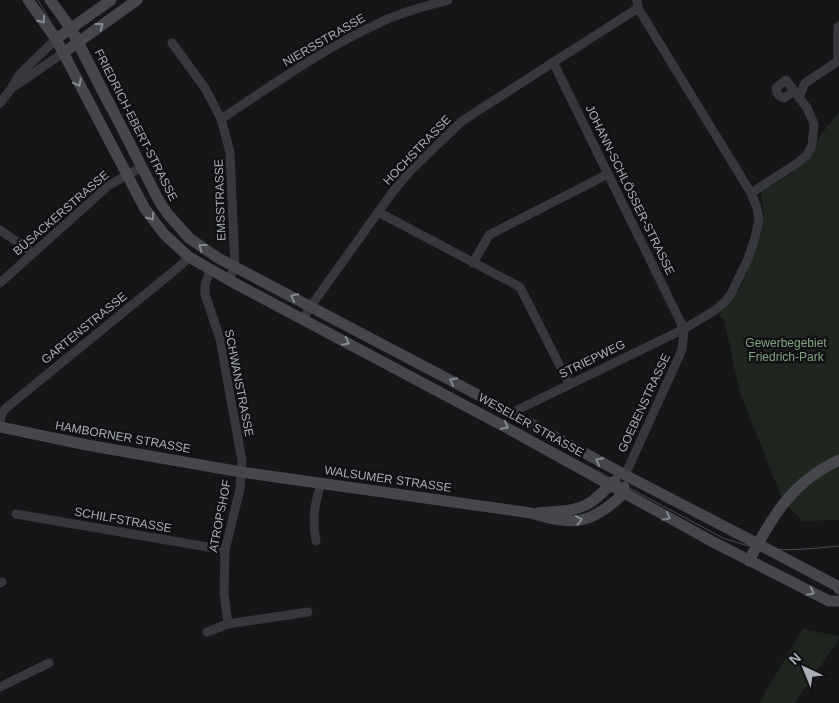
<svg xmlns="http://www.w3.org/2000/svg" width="839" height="703" font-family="Arial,sans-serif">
  <rect width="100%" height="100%" fill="#161618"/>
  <g fill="#1e261f">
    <polygon points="839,111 839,520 803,521 783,501 740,393 724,319 719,315 738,292 746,275 761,236 764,215 761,192 789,175 805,161 816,146 820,136"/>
    <polygon points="803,629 839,636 839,639 795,703 760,703 766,691"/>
  </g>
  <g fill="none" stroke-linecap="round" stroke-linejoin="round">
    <g stroke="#37383d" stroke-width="9">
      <polyline points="172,43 205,88 221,119 230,152 235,268 228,279"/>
      <polyline points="553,62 684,329 682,350 625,475"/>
      <polyline points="15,86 63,53"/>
      <polyline points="799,98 805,83 838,61 838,27 839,26"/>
      <polyline points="0,103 11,89 19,75 56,39"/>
      <path d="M221,119C271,86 321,50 375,25C398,13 423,7 448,0"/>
      <path d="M751,193L796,164L807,155L812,145L814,124L807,108L786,80L776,88C777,94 778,96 784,98L794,91"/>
      <polyline points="378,212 520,287 569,384"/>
      <polyline points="0,230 33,253"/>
      <polyline points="473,263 489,235 608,174"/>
      <polyline points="210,270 205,285 205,294 220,339 242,461 240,489 225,550 224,593 228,624"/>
      <polyline points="0,283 109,185 142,167"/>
      <polyline points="303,319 311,306 394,190 411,170 462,121 638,8"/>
      <polyline points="511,413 684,329 714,311 724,303 731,294 748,259 755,238 759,220 757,208 751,193 638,8 637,0"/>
      <polyline points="0,421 2,413 6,408 180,266 189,257"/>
      <polyline points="16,514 225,550"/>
      <path d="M316,541C312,518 314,506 321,484"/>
      <polyline points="0,583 2,582"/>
      <polyline points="207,632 228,624 308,612"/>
      <polyline points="0,687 49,663"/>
    </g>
    <g stroke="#45474d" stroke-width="11">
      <polyline points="28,0 56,39 145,209 164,234 189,257 236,284 507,428 713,542 829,601 839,601"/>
      <polyline points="50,0 71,28 159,201 167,213 189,238 218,258 465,388 625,475 758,544 837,586 839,589"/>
      <polyline points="56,39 111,0"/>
      <polyline points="63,53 137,0"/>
      <path d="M0,427L87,445L241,472L531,513C574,526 591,525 624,493V487"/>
      <path d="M538,513C556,511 576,512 591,502C600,496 607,487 615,481"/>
      <path d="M749,561C772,516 792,482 839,460"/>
    </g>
    <g stroke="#4a4c52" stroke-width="1">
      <path d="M38,0L59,36L148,205L166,231L174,240L199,259L723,538C738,543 753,548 769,549C792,551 816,548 839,546"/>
      <polyline points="46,0 66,31 107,111"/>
    </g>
  </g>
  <defs><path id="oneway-chevron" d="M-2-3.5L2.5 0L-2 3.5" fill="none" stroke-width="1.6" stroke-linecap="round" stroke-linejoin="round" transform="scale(1.25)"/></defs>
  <g stroke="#858993">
    <use href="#oneway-chevron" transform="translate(42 20) rotate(55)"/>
    <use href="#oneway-chevron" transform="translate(100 26) rotate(-37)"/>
    <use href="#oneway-chevron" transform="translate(78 83) rotate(62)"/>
    <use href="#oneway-chevron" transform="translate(151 217) rotate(55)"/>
    <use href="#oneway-chevron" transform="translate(202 247) rotate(-144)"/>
    <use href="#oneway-chevron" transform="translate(294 297) rotate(-153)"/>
    <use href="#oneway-chevron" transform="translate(346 342) rotate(28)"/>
    <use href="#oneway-chevron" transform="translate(453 381) rotate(-152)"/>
    <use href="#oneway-chevron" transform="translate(505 426) rotate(28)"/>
    <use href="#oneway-chevron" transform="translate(599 461) rotate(-152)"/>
    <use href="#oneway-chevron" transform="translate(667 517) rotate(29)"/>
    <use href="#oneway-chevron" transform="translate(579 520) rotate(-11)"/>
    <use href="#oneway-chevron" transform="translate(811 592) rotate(27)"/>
  </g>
  <g text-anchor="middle" stroke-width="5" stroke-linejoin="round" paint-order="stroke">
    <g font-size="12" fill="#a8adb8" stroke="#111113">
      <text transform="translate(324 40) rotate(-30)" y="4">NIERSSTRASSE</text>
      <text transform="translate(136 125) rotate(63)" y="4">FRIEDRICH-EBERT-STRASSE</text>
      <text transform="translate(417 150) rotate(-46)" y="4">HOCHSTRASSE</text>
      <text transform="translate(630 190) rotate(64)" y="4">JOHANN-SCHLÖSSER-STRASSE</text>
      <text transform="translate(220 200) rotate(-92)" y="4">EMSSTRASSE</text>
      <text transform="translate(61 213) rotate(-41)" y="4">BÜSACKERSTRASSE</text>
      <text transform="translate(84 328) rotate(-39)" y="4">GARTENSTRASSE</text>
      <text transform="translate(592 359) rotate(-26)" y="4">STRIEPWEG</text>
      <text transform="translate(239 383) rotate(79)" y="4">SCHWANSTRASSE</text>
      <text transform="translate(644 403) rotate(-65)" y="4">GOEBENSTRASSE</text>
      <text transform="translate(531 425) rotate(29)" y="4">WESELER STRASSE</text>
      <text transform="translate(123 437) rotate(10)" y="4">HAMBORNER STRASSE</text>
      <text transform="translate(388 479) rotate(8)" y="4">WALSUMER STRASSE</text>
      <text transform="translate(220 516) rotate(-79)" y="4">ATROPSHOF</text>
      <text transform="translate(123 520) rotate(10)" y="4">SCHILFSTRASSE</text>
    </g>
    <g font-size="12" fill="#7fa381" stroke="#111113">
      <text x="786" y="347">Gewerbegebiet<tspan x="786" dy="14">Friedrich-Park</tspan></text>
    </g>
  </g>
  <g transform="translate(804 668) rotate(316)" stroke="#111113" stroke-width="4" paint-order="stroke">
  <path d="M0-4L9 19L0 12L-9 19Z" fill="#a8adb8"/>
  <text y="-8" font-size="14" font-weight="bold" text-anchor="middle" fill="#a8adb8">N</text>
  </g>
</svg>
